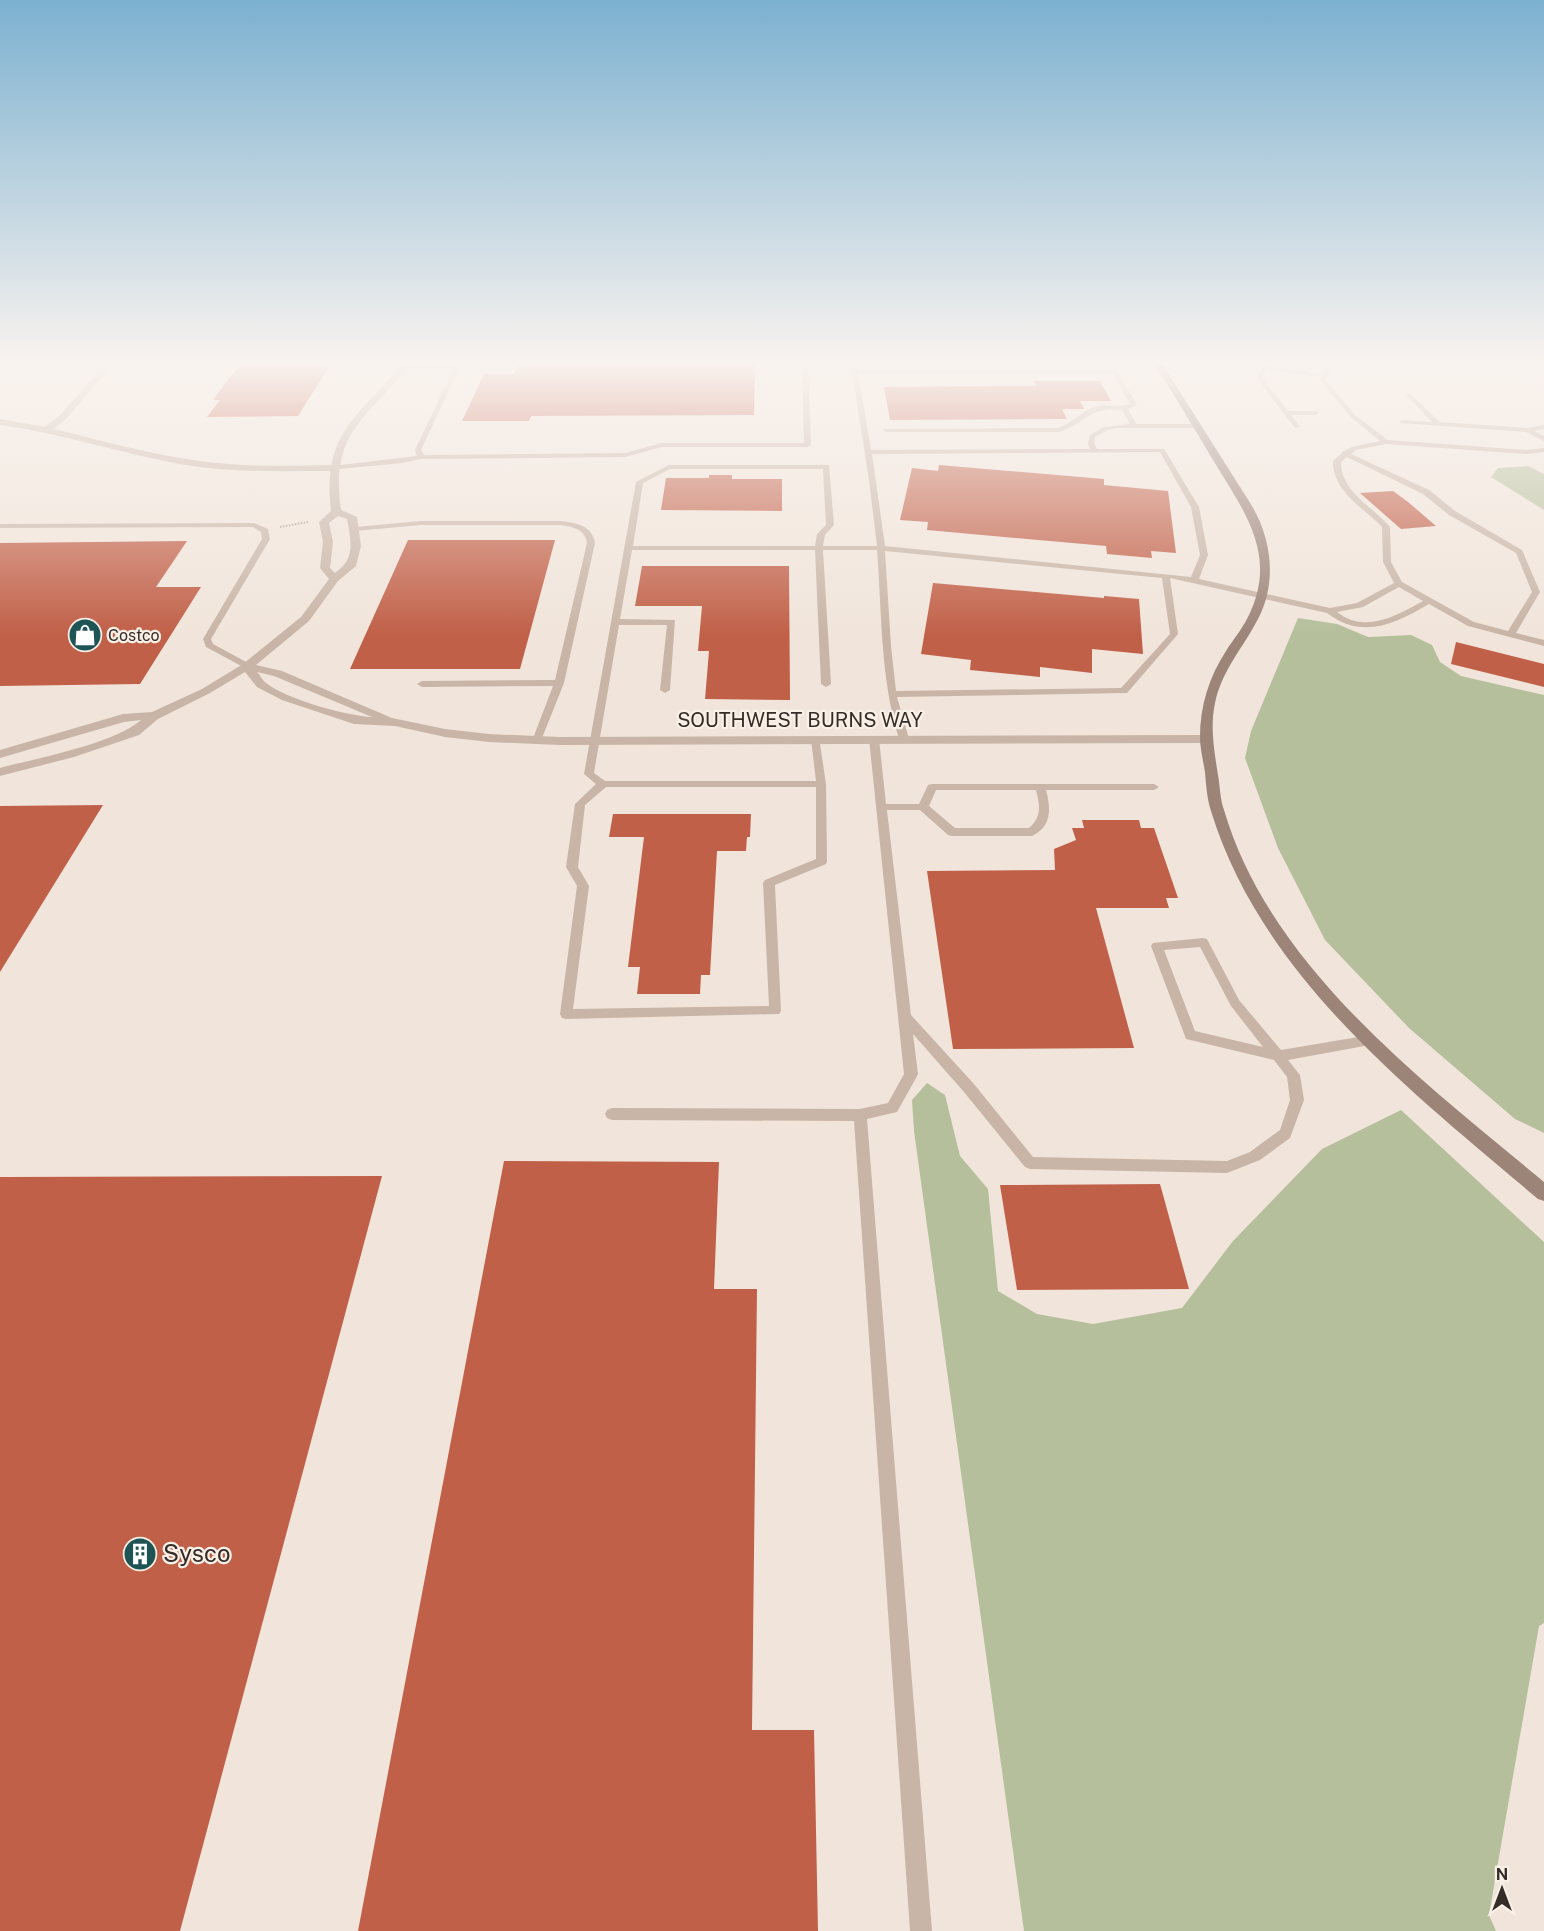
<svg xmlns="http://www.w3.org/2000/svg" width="1544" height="1931" font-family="'Public Sans',sans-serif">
  <rect width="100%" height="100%" fill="#f1e5db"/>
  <g fill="#b5bf9b">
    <polygon points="1528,466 1544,474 1544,510 1491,477 1498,468"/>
    <polygon points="1298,618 1337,624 1368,637 1411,635 1432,645 1440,662 1461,676 1544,695 1544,1133 1515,1119 1409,1028 1325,940 1278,848 1245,758 1251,731"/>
    <polygon points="927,1083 945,1095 960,1156 988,1189 998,1291 1037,1314 1093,1324 1182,1308 1233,1241 1322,1149 1401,1110 1544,1242 1544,1623 1539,1626 1489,1915 1496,1931 1024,1931 914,1131 912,1100"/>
  </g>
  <g fill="#c16048">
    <polygon points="239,365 330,365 298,416 207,417 220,400 213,400"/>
    <polygon points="517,365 755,365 754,415 531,416 529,421 462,421 484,374 514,374"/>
    <polygon points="1034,381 1100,381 1111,401 1080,401 1084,409 1062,409 1067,419 890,420 884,387 1036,386"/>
    <polygon points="939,465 1104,479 1104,485 1168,491 1176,553 1151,551 1152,558 1107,554 1106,546 927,530 928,522 900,520 912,468 938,471"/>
    <polygon points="709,475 732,475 732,479 782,479 782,511 661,510 666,478 709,478"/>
    <polygon points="1393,491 1408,502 1436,526 1401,529 1360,493"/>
    <polygon points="408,540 555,540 520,669 350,669"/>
    <polygon points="187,541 156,587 201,587 140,684 0,686 0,543"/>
    <polygon points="642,566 789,566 790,700 705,699 709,651 698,651 702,606 635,606"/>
    <polygon points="933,583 1104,598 1104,596 1139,599 1143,654 1092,649 1092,673 1040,667 1040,677 970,670 971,660 921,654"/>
    <polygon points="1456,642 1544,664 1544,687 1451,664"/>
    <polygon points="103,805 0,972 0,806"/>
    <polygon points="613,814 751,814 750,837 747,837 746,851 717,851 710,975 701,975 700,994 637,994 640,967 628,967 644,837 609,837"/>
    <polygon points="1082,820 1139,820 1141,828 1154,828 1178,898 1166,898 1169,908 1096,908 1134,1048 953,1049 927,871 1055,870 1054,849 1076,840 1072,828 1084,828"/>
    <polygon points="504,1161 719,1162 714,1289 757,1289 752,1730 814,1730 818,1931 358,1931"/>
    <polygon points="382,1176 180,1931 0,1931 0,1177"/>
    <polygon points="1160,1184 1189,1289 1017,1290 1000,1185"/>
  </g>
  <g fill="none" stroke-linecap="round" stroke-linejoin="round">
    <polyline stroke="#b49f92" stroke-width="2" stroke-dasharray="1.5 1.5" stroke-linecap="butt" points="280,527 308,522"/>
    <g fill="#c8b5a7" fill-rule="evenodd">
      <polygon points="402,365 461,365 421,450 424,455 625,453 662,443 804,443 802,365 808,365 811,445 808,447 662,447 625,457 421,459 402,463 329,470 329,466 332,466 417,456 415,450 454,368 404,368"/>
      <path d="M851,365H857L858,370H1109V368H1113L1118,372L1137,405L1128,409L1136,424H1197L1200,426L1197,428H1116L1108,430L1095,437L1094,443L1097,449H1164L1199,507L1208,555L1199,579L1330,608L1357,603L1394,583L1383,562L1382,527C1363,507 1333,492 1333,461L1341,454L1342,452L1352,447L1380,441L1352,418L1320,380V377L1267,369L1262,377L1288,411H1316L1319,413L1316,415H1291L1300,427L1295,428L1256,377L1263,366L1322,374L1329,365H1335L1325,379L1356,416L1388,440L1527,450L1544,448V452L1527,454L1386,444L1356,450L1351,454L1429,490L1455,511L1522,550L1540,592L1516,633L1544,640V646L1468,626L1429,604C1395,624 1362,640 1327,613L1170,578L1178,634L1127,693L897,697L909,739L904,742L899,739C880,677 882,614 877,550H823L831,684L826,687L821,684L815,550H632L620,619L675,620L670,690L665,693L660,690L667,625H619L594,773L605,781H816L811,739L813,737H819L826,784L827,861L826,864L775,885L781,1011L779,1014L566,1019L562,1018L560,1014L577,886L566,867L575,804L596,784L584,774L636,482L669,465H829L834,525L825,535L823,546H877L869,480ZM858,374H1113L1130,404C1117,408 1104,403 1091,408C1079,414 1071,424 1057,428L884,429L883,430L886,432H1058C1087,424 1087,406 1122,410L1130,424L1104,427L1090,435L1088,443L1090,449L871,450ZM1160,452L1191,507L1200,555L1191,577L885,546L872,454ZM1347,457L1423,494L1449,515L1516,553L1532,592L1508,631L1474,622L1402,582L1391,562L1390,527C1372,506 1341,492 1341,462ZM670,469H823L826,525L817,534L815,546H633L643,483ZM885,551L1162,578L1170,634L1121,688L896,691L891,646ZM1399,587L1423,601C1396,616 1365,634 1337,612L1363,607ZM606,787H816V859L765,880L763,883L769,1006L573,1009L589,886L578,867L585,805Z"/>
      <polygon points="1409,393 1440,422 1528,428 1544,425 1544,429 1534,431 1544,436 1544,441 1526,432 1400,423 1400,421 1402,420 1432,422 1407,396 1407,394"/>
      <path d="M421,521H561C576,523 592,525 595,543L564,683L540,743H534L532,741L553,686L422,687L417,684L422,681L555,680L587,543C585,529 573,527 561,525H421L355,531L351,529L355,527Z"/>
      <polygon points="254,523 268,529 270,539 211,639 213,644 250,664 252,666 247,669 206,647 203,639 262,539 261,532 253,527 0,528 0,524"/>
      <path d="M874,736L879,739L886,804H919L928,785L932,784H1154L1159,787L1154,790H1046C1051,808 1052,827 1032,836H952L948,835L920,810H887L911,1015L974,1084L1033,1157L1227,1161L1250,1152L1280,1130L1290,1100L1287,1077L1274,1060L1186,1039L1151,946L1153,943L1203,938L1207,939L1239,1000L1281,1050L1370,1035L1374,1036L1376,1040L1374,1044L1370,1045L1288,1060L1300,1075L1304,1100L1290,1138L1260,1160L1227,1173L1030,1169L1025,1167L964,1092L913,1034L918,1074L916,1078L897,1112L867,1119L932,1931H910L854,1121L612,1120L607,1118L605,1114L607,1110L612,1108L860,1109L888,1103L904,1074L869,739ZM936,790H1036C1040,806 1042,816 1029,828H955L929,806ZM1200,947L1231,1006L1263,1047L1195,1031L1164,950Z"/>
    </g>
    <path fill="#c8b5a7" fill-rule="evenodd" d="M104,365H112L66,419L54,429C105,441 155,456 207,462C249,467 290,466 332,465L336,468L332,471C281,471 230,473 180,464C120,453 61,433 0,425V419L45,427L60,415Z"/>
    <path fill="#c8b5a7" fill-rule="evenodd" d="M402,365H410C366,420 330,431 341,510L357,517L361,546L356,566L338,581L309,621L256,665L282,671L392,718L445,729L489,734L560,737L1206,735L1212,739L1206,743L560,745L489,742L445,737L395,726L354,724L282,700L257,687L245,672L210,693L158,719L139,735L74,757L0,776V768C37,758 114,744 141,720L124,722L0,758V750L123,714L152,712L202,689L243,664L301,617L329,579L320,568L323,542L319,522L331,511C322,434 356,418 402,365ZM338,516L347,519C351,542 356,558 335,573L330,568L333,542L329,523ZM257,672L274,676L372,717C347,716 286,699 266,683C262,680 260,675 257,672Z"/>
    <path fill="#9c8479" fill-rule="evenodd" d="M1155,365H1163L1252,506C1272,540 1277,583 1258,619C1243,648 1222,670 1215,703C1210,727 1214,750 1218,775C1220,786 1220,799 1224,810C1270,967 1424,1082 1544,1182V1201L1538,1199C1411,1091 1262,977 1211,811C1207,799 1206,784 1205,772C1203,760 1200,748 1200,737C1200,706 1209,677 1226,651C1233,640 1242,629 1248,617C1279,555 1244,511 1213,460C1194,428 1175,396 1155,365Z"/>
  </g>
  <linearGradient id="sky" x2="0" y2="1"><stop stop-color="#7cb1d0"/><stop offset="0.57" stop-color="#f9f3ef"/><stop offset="1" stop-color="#f9f3ef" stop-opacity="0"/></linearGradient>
  <rect width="1544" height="635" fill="url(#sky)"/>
  <defs>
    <g id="shop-disc" transform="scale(1.725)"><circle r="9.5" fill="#1f5455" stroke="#f9f0e7"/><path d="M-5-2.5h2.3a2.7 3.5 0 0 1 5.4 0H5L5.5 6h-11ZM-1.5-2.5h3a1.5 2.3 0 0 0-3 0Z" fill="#fff"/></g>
    <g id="building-disc" transform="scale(1.725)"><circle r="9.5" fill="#1f5455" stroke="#f9f0e7"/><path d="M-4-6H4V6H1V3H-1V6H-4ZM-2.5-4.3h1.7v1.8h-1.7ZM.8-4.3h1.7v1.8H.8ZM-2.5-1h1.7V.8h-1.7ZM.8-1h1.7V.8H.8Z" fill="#fff"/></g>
  </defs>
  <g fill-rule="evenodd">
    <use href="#shop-disc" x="85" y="635"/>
    <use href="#building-disc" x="140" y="1554"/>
  </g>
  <g text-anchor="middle" stroke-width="4.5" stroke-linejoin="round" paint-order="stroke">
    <g font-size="16" fill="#352b27" stroke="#f9f0e7" text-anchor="start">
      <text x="108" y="641">Costco</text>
    </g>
    <g font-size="20" fill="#352b27" stroke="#f9f0e7">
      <text x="800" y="727">SOUTHWEST BURNS WAY</text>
    </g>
    <g font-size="24" fill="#352b27" stroke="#f9f0e7" text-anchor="start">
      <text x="163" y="1562">Sysco</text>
    </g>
  </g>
  <g transform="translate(1502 1889)" stroke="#f9f0e7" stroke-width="4.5" paint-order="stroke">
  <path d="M0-4.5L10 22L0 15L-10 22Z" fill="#352b27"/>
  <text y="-9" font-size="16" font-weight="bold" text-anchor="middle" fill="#352b27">N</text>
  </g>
</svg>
